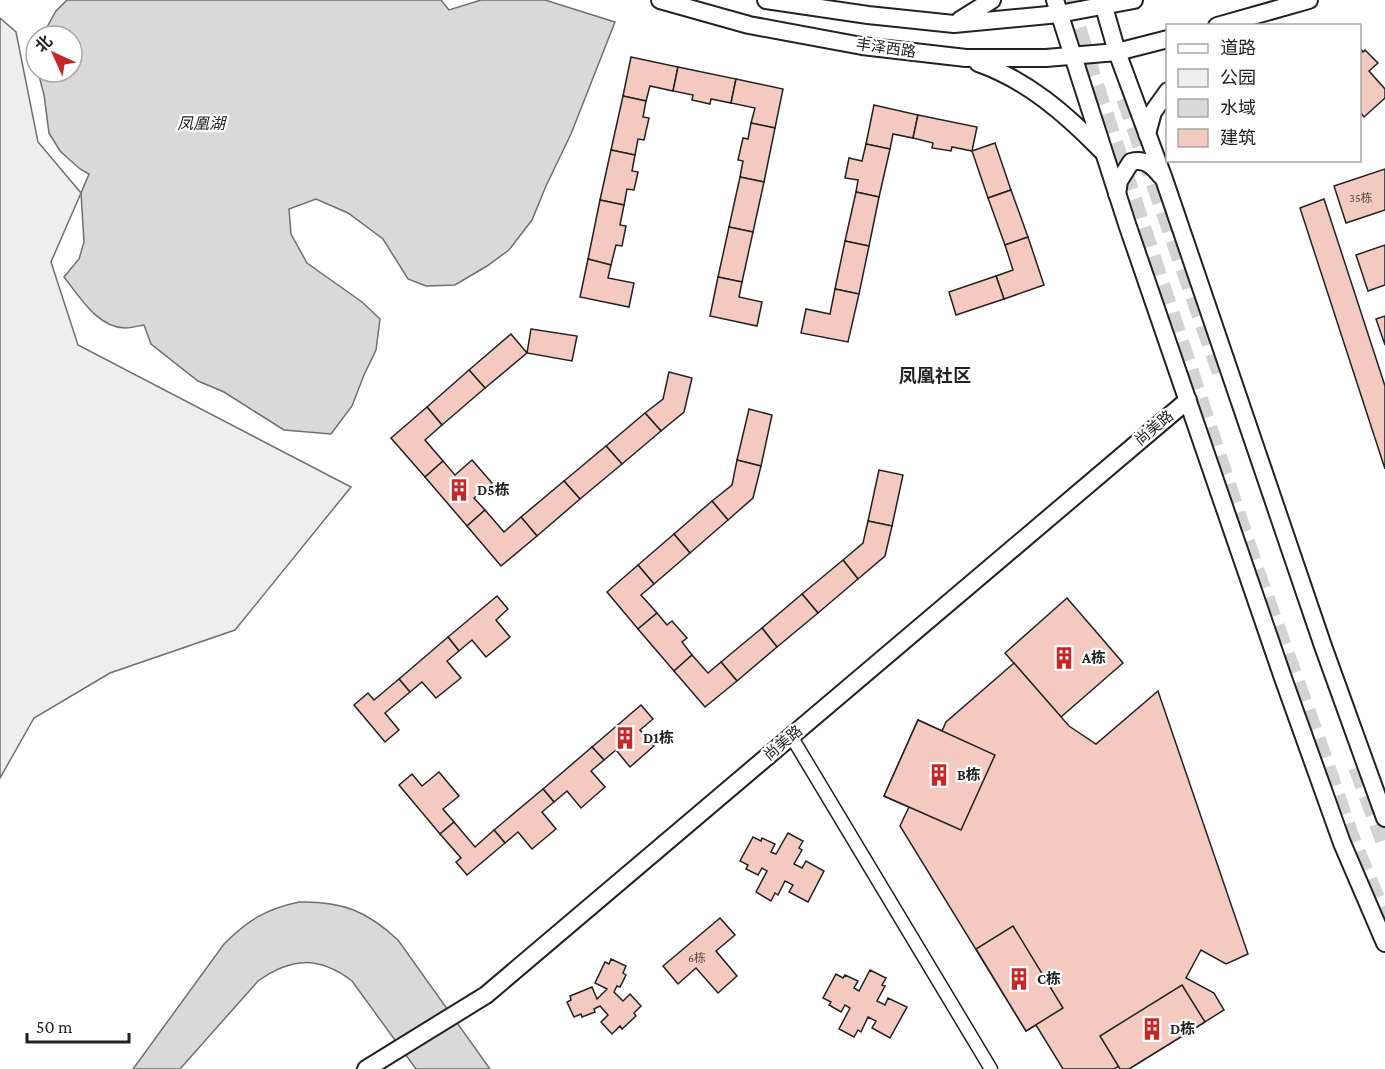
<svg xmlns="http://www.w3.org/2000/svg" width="1385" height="1069" font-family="'Crimson Pro','Noto Sans SC',serif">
  <rect width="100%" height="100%" fill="#fff"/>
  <polygon fill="#eee" stroke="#6f6f6f" stroke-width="1.5" points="0,18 16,32 38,142 81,193 51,262 78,345 351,487 235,630 110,673 34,718 0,778"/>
  <g fill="#d9d9d9" stroke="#6f6f6f" stroke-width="1.5">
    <path d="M67,0H441L449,10L481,0H545L615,22L571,134L546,186L532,220L509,250L487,266L455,285L426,286L408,279L383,239L348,213L316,199L289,209L291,234L307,263L362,302L380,319L376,350L364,375L352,406L331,434L284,430L224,392L198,381L151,344L144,325C138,326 131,328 125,328C98,328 79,296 64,277L79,259L84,242L81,193L89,174L80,169L60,151L49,133L44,95L38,72H72V36H42L56,11Z"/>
    <path d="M299,902C342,901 367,911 398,940L490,1069H416L352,981C319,956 291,957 258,981L180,1069H133L224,944C248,920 266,909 299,902Z"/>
  </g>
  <g fill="#f3c9c0" stroke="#222" stroke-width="1.5">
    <polygon points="1360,48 1363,52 1365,50 1378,63 1369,71 1385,89 1385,98 1364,117 1360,112"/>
    <polygon points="631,57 678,67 673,91 650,86 646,101 623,96"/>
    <polygon points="678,67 736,79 731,103 711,99 710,104 692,100 693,95 673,91"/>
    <polygon points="736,79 783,89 775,128 751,123 755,108 731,103"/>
    <polygon points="623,96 646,101 643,117 649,118 644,140 638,139 635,155 611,150"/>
    <polygon points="874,105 918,115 913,138 893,134 890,149 866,144"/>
    <polygon points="918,115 977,127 972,151 952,147 951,151 932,148 933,143 913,138"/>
    <polygon points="751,123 775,128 764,182 740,177 743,161 738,160 743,138 748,139"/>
    <polygon points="995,143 1011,190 988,198 972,151"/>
    <polygon points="866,144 890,149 879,197 856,192 858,180 845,178 849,158 862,161"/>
    <polygon points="611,150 635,155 632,171 638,172 634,190 627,189 624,205 600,200"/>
    <polygon points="1385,169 1385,210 1346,223 1334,186"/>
    <polygon points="740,177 764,182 753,232 729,227"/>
    <polygon points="1011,190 1028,237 1005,245 988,198"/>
    <polygon points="856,192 879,197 869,246 845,241"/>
    <polygon points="1324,199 1385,386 1385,469 1300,208"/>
    <polygon points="600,200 624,205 620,225 626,226 622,246 616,245 611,265 588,259"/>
    <polygon points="729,227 753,232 742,282 718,277"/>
    <polygon points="1028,237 1044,285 1004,299 996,276 1013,270 1005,245"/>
    <polygon points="845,241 869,246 859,294 835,289"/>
    <polygon points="1385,245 1385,285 1368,291 1356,255"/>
    <polygon points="588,259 611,265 608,278 634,283 629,307 580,297"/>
    <polygon points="996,276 1004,299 956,315 949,292"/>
    <polygon points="718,277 742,282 739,297 762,302 757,326 710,316"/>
    <polygon points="835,289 859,294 848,342 801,333 806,309 830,314"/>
    <polygon points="1385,316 1385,345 1376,319"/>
    <polygon points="531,329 577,336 572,361 527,353"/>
    <polygon points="511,334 527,353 485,388 469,370"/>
    <polygon points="469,370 485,388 442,425 427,407"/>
    <polygon points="669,372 692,378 684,412 661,431 645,413 663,399"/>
    <polygon points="427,407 442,425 425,440 443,461 425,477 391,438"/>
    <polygon points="749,409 772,415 761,466 737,460"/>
    <polygon points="645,413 661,431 622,464 606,446"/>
    <polygon points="606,446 622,464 580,499 564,481"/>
    <polygon points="472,460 492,483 474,498 485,510 467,526 425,477 443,461 455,475"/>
    <polygon points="737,460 761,466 753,498 728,520 712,501 732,485"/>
    <polygon points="879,470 903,475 892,526 868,521"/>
    <polygon points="564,481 580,499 537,536 521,517"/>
    <polygon points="712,501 728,520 690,553 674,534"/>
    <polygon points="485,510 504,532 521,517 537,536 501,566 467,526"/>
    <polygon points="868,521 892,526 885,556 858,579 843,560 863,543"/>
    <polygon points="674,534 690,553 654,584 638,565"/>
    <polygon points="843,560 858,579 818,613 802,594"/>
    <polygon points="638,565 654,584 641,595 657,613 638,629 607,592"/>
    <polygon points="802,594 818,613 777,647 762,628"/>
    <polygon points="497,596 508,609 496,620 510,637 486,657 472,640 459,651 448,637"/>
    <polygon points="1067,598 1123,663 1061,717 1005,653"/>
    <polygon points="657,613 667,625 672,621 687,638 682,642 692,655 674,671 638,629"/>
    <polygon points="762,628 777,647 737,681 721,662"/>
    <polygon points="448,637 459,651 447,661 461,678 436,698 422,682 410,692 399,679"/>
    <polygon points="692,655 708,673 721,662 737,681 705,707 674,671"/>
    <polygon points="1014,663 1069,726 1096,744 1158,691 1248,954 1226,964 1201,950 1186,978 1214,993 1224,1010 1129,1069 1120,1069 1119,1066 1114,1069 1063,1069 1036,1025 1026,1031 900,826 909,807 884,796 918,720 942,731 946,722"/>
    <polygon points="399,679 410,692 385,713 399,730 385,742 354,705 368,693 374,700"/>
    <polygon points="641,705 653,719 640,730 654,746 630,767 616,750 604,760 592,747"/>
    <polygon points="918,720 995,755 961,830 884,796"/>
    <polygon points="592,747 604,760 591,771 605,787 581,808 567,791 554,802 543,789"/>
    <polygon points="439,772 459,796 443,809 454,822 440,834 399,785 412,774 422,786"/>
    <polygon points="543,789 554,802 542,812 556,829 532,849 518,832 505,843 494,830"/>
    <polygon points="454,822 475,847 494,830 505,843 467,875 456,862 461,858 440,834"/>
    <polygon points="788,833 803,841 799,848 802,850 794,864 802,868 806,861 824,871 808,902 789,892 793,885 785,881 778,895 775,893 771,901 756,892 767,871 762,868 758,875 746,869 748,865 740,861 753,837 761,841 762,838 775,844 771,852 776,854"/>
    <polygon points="720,918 735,935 716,951 737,976 718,993 696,968 678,984 663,966"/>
    <polygon points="1013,926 1063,1008 1026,1031 976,949"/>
    <polygon points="611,959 626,966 623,973 626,975 620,987 617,986 614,992 623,1001 630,994 641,1006 634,1013 636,1016 622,1029 620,1026 612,1034 601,1022 608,1015 600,1006 594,1009 595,1012 582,1017 581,1014 574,1017 567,1002 571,1000 570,996 592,987 597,999 607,989 595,983 605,962 609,964"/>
    <polygon points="870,970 886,978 882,985 885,986 877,1001 885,1005 888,998 907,1007 890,1038 872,1028 876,1021 868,1017 861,1032 858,1030 854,1037 839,1029 850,1008 845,1005 841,1012 829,1005 831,1002 823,998 836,974 843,978 845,975 858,981 854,988 859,991"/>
    <polygon points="1182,985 1205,1022 1129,1069 1120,1069 1100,1036"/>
  </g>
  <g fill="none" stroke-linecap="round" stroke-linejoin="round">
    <g stroke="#d3d3d3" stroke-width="20" stroke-dasharray="20 10" stroke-linecap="butt">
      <polyline points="1068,0 1090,73 1256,575 1316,740 1349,836 1385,923"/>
      <polyline points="1126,98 1223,376"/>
      <polyline points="1358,767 1385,840"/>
    </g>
    <g stroke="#222" stroke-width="15">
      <polyline id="street" points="791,736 991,1069"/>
    </g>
    <g stroke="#222" stroke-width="20">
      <g id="secondary">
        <polyline points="660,0 749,25 862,46 966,58 1046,58 1117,52 1168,39"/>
        <polyline points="766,0 868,15 954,24 1059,14 1134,0"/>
        <polyline points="1055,0 1127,224 1283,678 1342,843 1385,943"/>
        <polyline points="1102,0 1117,52 1164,179 1323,646 1385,818"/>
        <polyline points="960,20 992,0"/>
        <polyline points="1217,26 1309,0"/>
        <path d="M978,63C1027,80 1066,114 1102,151"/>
        <polyline points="1147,134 1153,112 1168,91"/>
        <path d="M1117,194L1119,181L1131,162C1145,158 1153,166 1161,176"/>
        <polyline points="366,1069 486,995 1188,400"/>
      </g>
    </g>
    <use href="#street" stroke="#fff" stroke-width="12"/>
    <use href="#secondary" stroke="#fff" stroke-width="16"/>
  </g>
  <defs>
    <g id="building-bare" transform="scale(1.8)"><path d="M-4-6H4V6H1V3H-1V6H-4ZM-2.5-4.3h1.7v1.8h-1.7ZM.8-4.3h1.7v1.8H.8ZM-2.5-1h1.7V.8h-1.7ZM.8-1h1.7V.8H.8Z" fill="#c62828" stroke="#fff" stroke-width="2.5" paint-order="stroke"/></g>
  </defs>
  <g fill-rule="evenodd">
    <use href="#building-bare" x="459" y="490"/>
    <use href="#building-bare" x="1064" y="658"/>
    <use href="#building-bare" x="625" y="738"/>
    <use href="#building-bare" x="939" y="775"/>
    <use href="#building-bare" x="1019" y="979"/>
    <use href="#building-bare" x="1152" y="1029"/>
  </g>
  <g text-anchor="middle" stroke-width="4.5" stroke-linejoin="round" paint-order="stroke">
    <g font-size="12" fill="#564c4a">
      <text x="1361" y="202">35栋</text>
      <text x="697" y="962">6栋</text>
    </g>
    <g font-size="15" fill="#222" stroke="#fff">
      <text transform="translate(886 48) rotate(8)" y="5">丰泽西路</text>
      <text transform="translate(1154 428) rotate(-40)" y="5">尚美路</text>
      <text transform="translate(783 743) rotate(-40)" y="5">尚美路</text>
    </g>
    <g font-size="15" font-weight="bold" fill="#222" stroke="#fff" text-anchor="start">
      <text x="477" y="495">D5栋</text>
      <text x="1082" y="663">A栋</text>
      <text x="643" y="743">D1栋</text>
      <text x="957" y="780">B栋</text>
      <text x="1037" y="984">C栋</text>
      <text x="1170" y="1034">D栋</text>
    </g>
    <g font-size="16" font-style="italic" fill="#222" stroke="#fff">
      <text x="201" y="129">凤凰湖</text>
    </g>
    <g font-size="18" font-weight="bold" fill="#222" stroke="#fff">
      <text x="935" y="382">凤凰社区</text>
    </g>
  </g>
  <rect x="1166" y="24" width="195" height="138" fill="#ffffff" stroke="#a7a7a7" stroke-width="1.5"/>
  <rect x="1178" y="44" width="30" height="9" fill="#ffffff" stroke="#a7a7a7" stroke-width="1.5"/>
  <text x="1220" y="54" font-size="18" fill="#222222">道路</text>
  <rect x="1178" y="69" width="30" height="18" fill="#eeeeee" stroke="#a7a7a7" stroke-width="1.5"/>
  <text x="1220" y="84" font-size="18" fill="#222222">公园</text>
  <rect x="1178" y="99" width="30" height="18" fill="#d9d9d9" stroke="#a7a7a7" stroke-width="1.5"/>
  <text x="1220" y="114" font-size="18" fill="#222222">水域</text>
  <rect x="1178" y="129" width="30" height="18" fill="#f3c9c0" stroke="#a7a7a7" stroke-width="1.5"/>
  <text x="1220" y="144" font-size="18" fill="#222222">建筑</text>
  <g transform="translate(54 54) rotate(315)"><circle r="28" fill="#ffffff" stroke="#a7a7a7" stroke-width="1.5"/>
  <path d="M0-4.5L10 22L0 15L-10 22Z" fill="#c62828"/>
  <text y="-9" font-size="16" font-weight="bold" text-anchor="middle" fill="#222222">北</text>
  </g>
  <path d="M27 1033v9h102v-9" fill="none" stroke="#222222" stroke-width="3"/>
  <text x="36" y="1033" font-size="18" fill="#222222" stroke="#ffffff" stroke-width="4.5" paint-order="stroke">50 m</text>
</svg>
